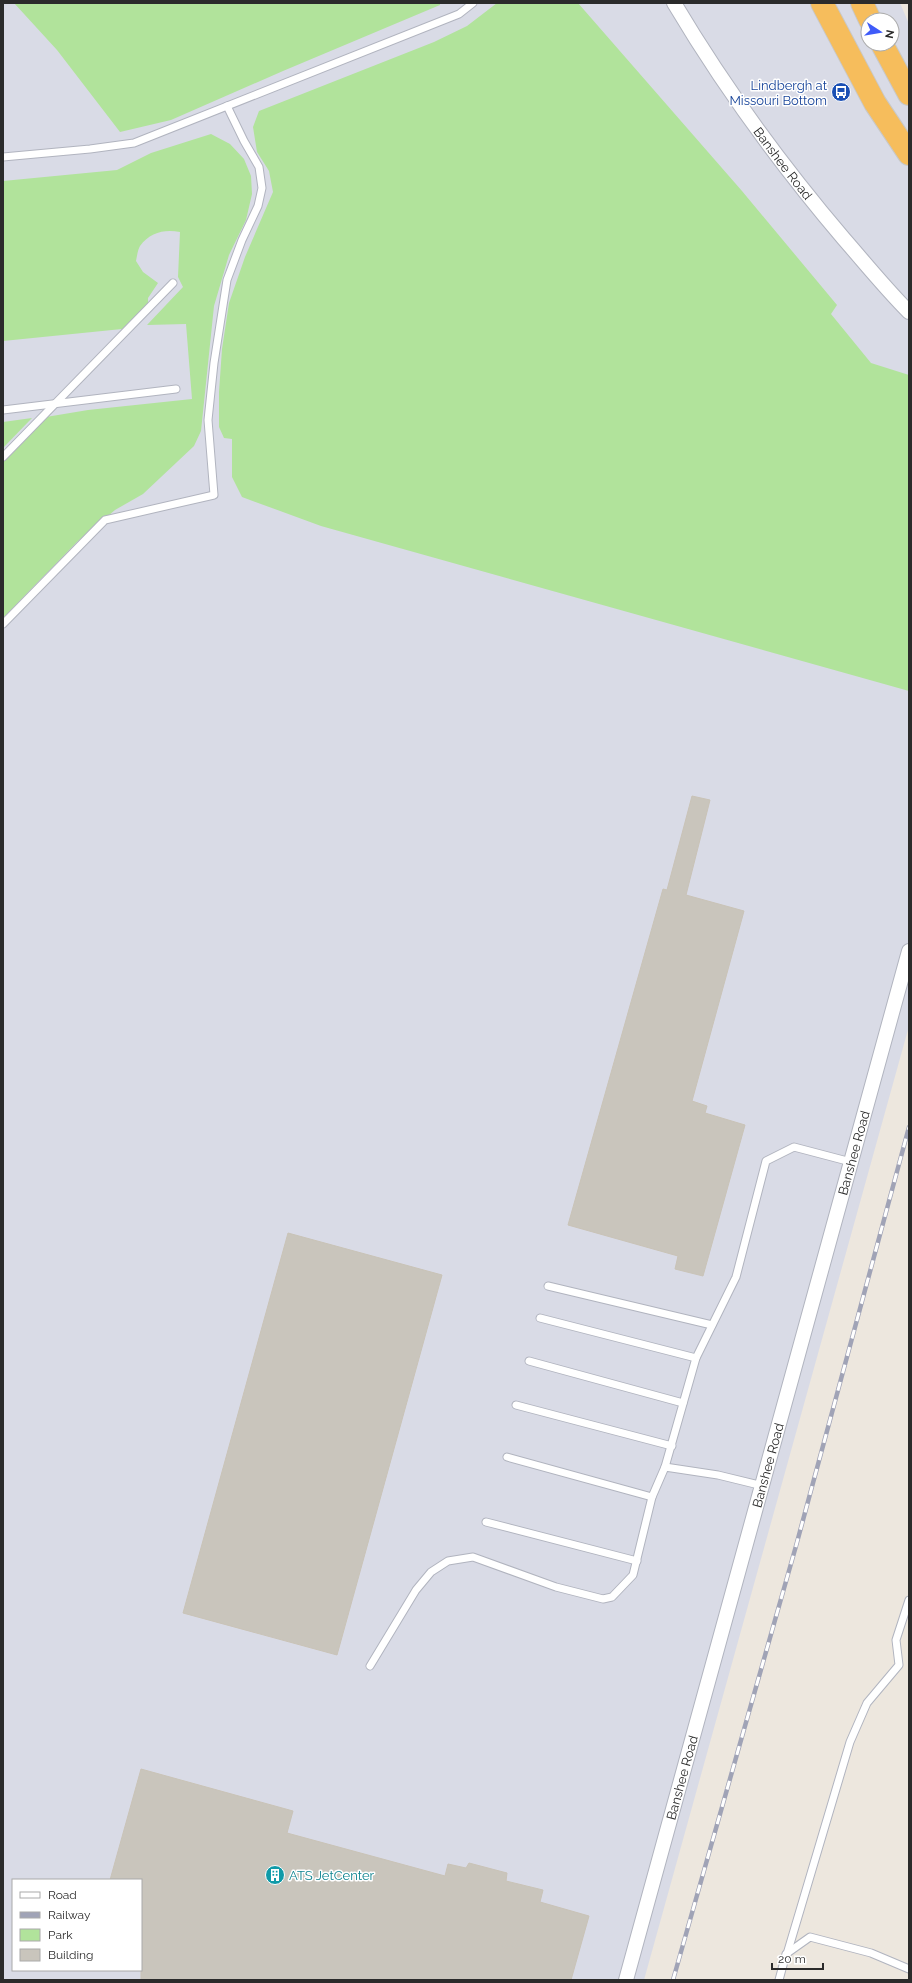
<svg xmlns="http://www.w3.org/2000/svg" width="912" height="1983" font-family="Raleway,sans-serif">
  <rect width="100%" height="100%" fill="#ede7de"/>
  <path fill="#d9dbe6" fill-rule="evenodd" d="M3,3H900L909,24V1026L644,1980H3ZM868,20H892V44H868ZM13,1880H141V1970H13Z"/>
  <g fill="#b1e39b">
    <polygon points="14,3 440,3 440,5 283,71 171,120 120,132 57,50"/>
    <polygon points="497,3 578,3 742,191 837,305 831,314 871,363 909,375 909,691 321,526 242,497 232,477 232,439 224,438 219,427 219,392 222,349 229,303 245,257 273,192 269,171 257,152 253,127 259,111 434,42 467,26"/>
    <path d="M211,134L230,144L244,159L251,176L252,194L246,220L229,255L214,306L201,431L194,446L143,494L115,510L77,542L3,618V461L46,417L88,410L192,399L186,324L147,325L183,287L178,277L180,232C165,229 150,232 140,246C138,249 137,256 136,261L143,272L158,283L148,298V304L122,329L3,341V181L117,170L151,153Z"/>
    <polygon points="32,418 3,448 3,422"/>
  </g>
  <g fill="#c9c5bc" stroke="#c9c3b7">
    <polygon points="692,796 710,800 686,895 744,911 692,1101 707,1106 705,1113 745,1125 703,1276 675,1269 678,1256 568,1225 663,889 667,890"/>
    <polygon points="288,1233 442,1275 337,1655 183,1613"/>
    <polygon points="141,1769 293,1811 287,1833 445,1876 448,1864 466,1868 469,1863 507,1873 506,1881 543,1890 540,1902 589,1916 571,1980 141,1980 141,1880 110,1880"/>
  </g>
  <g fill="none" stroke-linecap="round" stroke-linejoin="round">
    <g stroke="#b1b4bf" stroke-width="9">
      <g id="service">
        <polyline points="3,157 90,149 134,143 459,14 473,3"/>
        <polyline points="3,410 176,389"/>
        <polyline points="3,457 173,283"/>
        <polyline points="3,624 105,520 214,495 208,420 214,363 227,280 242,240 258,206 262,188 259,167 244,141 227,106"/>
        <polyline points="548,1286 712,1325"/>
        <polyline points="540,1318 696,1358"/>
        <polyline points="529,1361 683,1403"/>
        <polyline points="516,1405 672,1446"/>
        <polyline points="507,1457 652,1497"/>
        <polyline points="665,1467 696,1358 736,1277 766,1161 794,1147 851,1162"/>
        <polyline points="486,1522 637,1561"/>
        <polyline points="370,1666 416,1590 431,1572 448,1561 473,1557 556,1587 603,1599 612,1597 633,1575 652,1497 665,1467 718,1475 763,1486"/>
        <polyline points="787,1954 850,1742 867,1703 899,1665 896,1640 909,1600"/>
        <polyline points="779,1980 786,1954 810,1937 871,1953 909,1969"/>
      </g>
    </g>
    <g stroke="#b1b4bf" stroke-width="16">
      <g id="minor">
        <path id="s1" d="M674,3C724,87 781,165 844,239C865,263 886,289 909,312"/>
        <path id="s2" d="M626,1980L909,951"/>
      </g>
    </g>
    <g stroke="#c8c8c8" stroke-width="24">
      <g id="trunk">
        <polyline points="822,3 875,103 909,154"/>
        <polyline points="862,3 870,20"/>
        <polyline points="882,44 909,94"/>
      </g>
    </g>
    <use href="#service" stroke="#fff" stroke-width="7"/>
    <use href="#minor" stroke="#fff" stroke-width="14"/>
    <use href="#trunk" stroke="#f6bd5c" stroke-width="22"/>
    <g stroke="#a0a3b6" stroke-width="4.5">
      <polyline id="rail" points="673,1980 796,1546 909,1127"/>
    </g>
    <use href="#rail" stroke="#fff" stroke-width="3" stroke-dasharray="9" stroke-linecap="butt"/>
  </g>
  <defs>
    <g id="bus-disc" transform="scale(1)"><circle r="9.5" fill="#1a4fb4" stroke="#fff"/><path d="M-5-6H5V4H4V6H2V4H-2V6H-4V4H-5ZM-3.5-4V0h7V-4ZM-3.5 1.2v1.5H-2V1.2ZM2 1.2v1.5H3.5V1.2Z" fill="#fff"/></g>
    <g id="building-disc" transform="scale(1)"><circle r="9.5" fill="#0f9aa8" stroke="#fff"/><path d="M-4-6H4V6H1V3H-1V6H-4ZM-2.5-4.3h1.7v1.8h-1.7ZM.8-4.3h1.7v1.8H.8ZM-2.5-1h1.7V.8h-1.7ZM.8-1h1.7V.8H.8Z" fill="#fff"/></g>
  </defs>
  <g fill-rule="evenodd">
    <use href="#bus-disc" x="841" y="92"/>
    <use href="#building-disc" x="275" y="1875"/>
  </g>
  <g text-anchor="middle" stroke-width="3" stroke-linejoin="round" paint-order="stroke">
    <g font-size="13" fill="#164399" stroke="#fff" text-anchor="end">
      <text x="827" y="90">Lindbergh at<tspan x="827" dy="15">Missouri Bottom</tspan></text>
    </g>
    <g font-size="13" fill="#2b2b2b" stroke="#fff">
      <text dy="5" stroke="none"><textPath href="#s1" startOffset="194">Banshee Road</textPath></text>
      <text dy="5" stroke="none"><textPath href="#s2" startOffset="858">Banshee Road</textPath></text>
      <text dy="5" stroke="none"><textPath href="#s2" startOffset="534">Banshee Road</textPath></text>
      <text dy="5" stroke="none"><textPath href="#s2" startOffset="210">Banshee Road</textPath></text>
    </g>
    <g font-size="13" fill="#0d838f" stroke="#fff" text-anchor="start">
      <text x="289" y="1880">ATS JetCenter</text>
    </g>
  </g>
  <rect width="912" height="1983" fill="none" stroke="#2b2b2b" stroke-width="8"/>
  <rect x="12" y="1879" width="130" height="92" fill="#ffffff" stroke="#aaaaaa"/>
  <rect x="20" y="1892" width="20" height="6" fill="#ffffff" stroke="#aaaaaa"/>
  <text x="48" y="1899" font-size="12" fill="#2b2b2b">Road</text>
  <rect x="20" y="1912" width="20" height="6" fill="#a0a3b6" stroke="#aaaaaa"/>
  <text x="48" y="1919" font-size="12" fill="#2b2b2b">Railway</text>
  <rect x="20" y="1929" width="20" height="12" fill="#b1e39b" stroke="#aaaaaa"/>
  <text x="48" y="1939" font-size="12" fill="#2b2b2b">Park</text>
  <rect x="20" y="1949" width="20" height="12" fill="#c9c5bc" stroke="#aaaaaa"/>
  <text x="48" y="1959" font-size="12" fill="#2b2b2b">Building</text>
  <g transform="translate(880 32) rotate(102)"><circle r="19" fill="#ffffff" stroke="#aaaaaa"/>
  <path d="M0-3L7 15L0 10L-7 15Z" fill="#3f5bf9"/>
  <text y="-6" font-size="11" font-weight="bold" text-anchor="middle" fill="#2b2b2b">N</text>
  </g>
  <path d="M772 1963v6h51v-6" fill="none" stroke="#2b2b2b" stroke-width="2"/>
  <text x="778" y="1963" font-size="12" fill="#2b2b2b" stroke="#ffffff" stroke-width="3" paint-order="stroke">20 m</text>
</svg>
